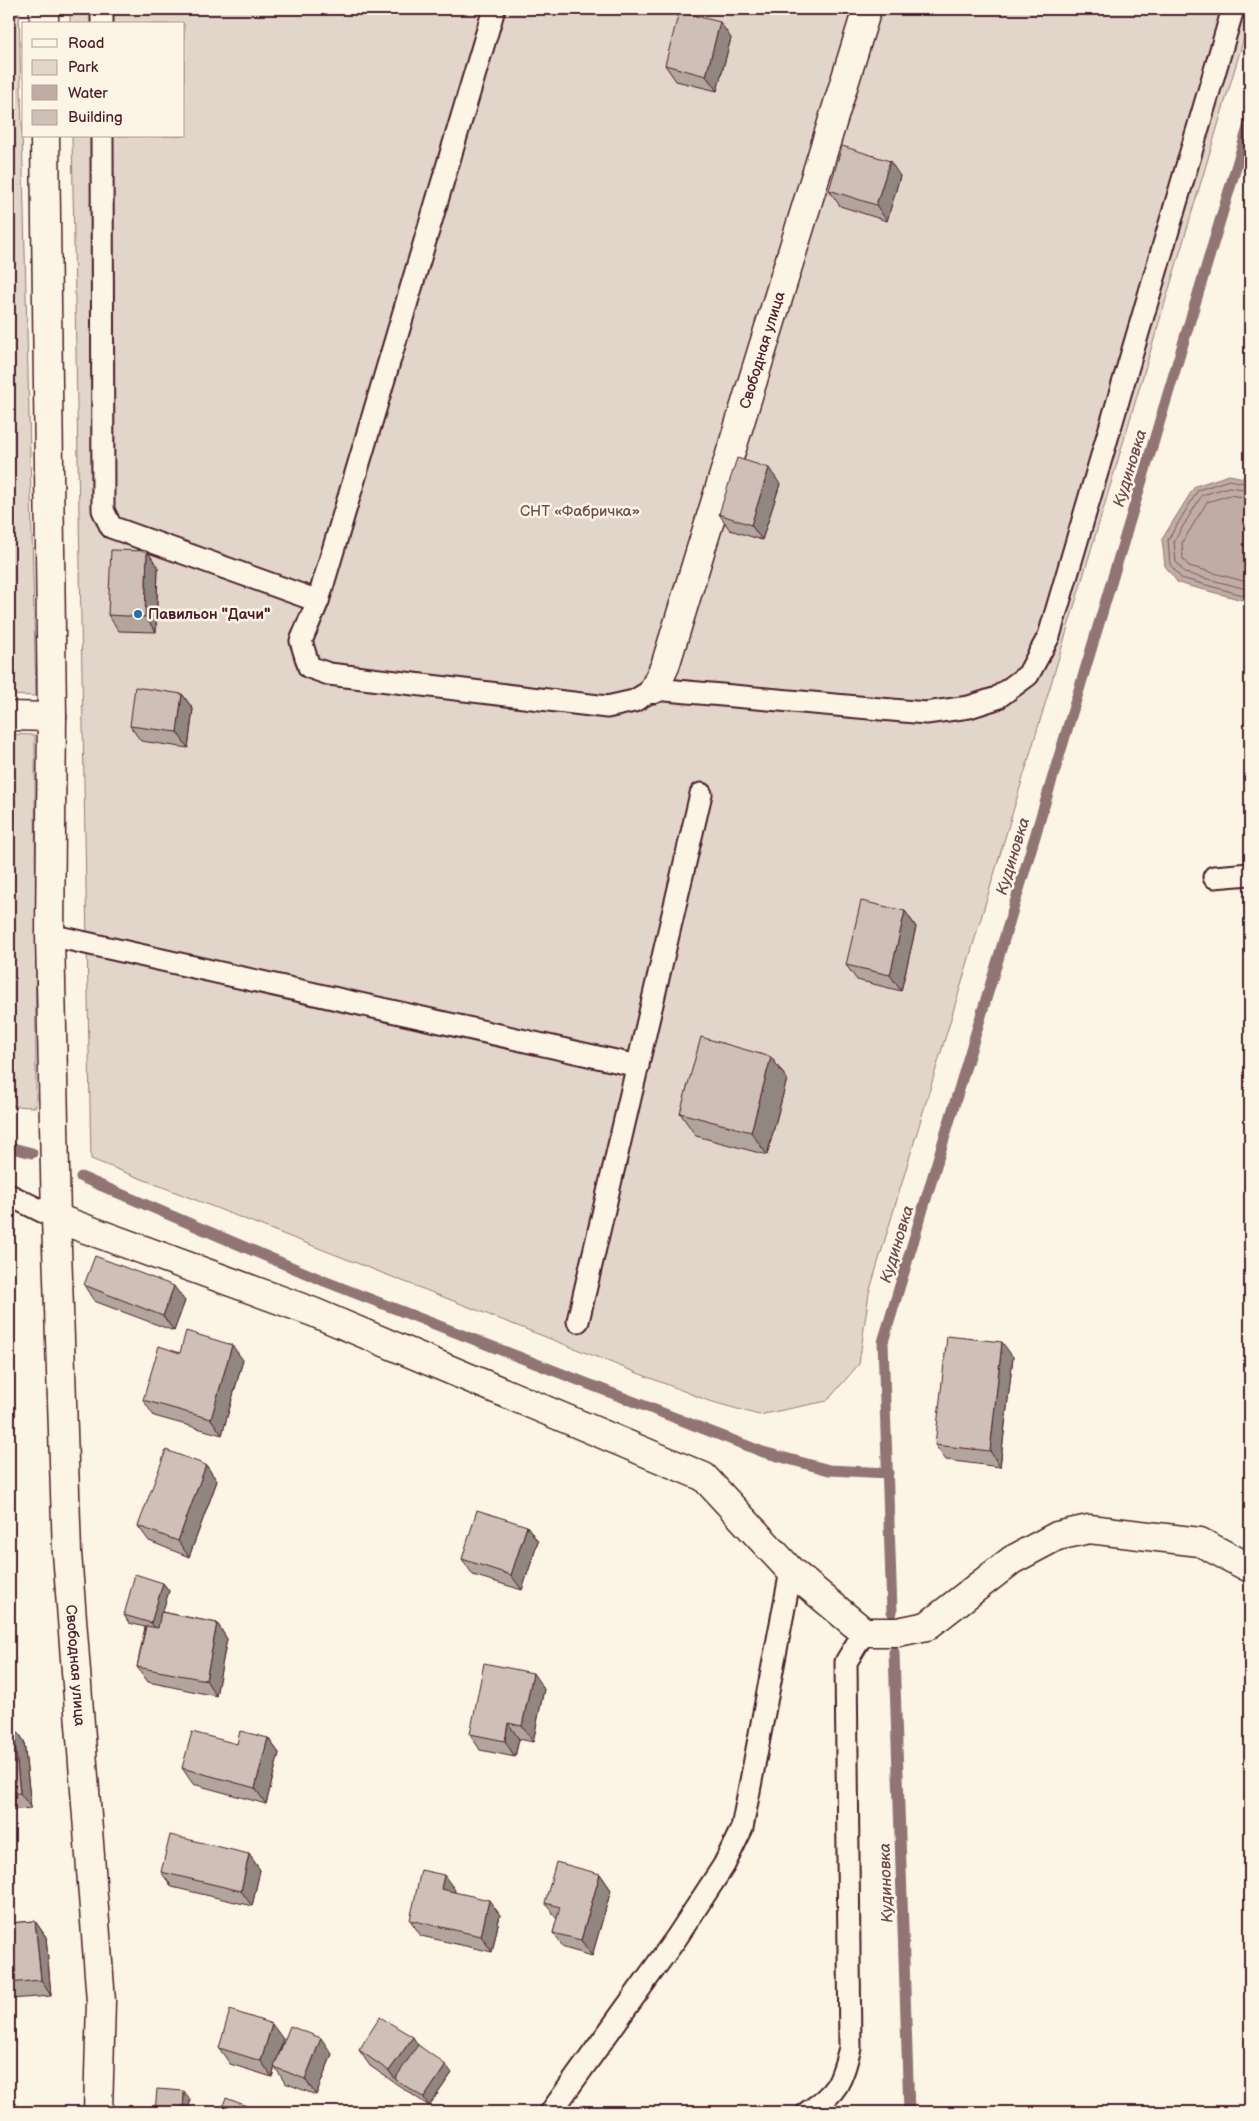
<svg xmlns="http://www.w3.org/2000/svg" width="1259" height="2121" font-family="'Balsamiq Sans',sans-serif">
  <rect width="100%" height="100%" fill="#fcf5e5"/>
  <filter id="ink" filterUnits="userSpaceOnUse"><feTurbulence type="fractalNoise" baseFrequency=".02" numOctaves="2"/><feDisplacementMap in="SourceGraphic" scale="10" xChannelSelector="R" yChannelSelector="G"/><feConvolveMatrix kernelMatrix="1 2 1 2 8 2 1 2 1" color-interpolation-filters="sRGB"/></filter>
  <g filter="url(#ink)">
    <g fill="#e2d5ca" stroke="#967a7a">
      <polygon points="9,9 19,9 36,696 9,695"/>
      <polygon points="70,9 1250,9 1250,18 869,1293 859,1364 827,1401 759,1415 709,1401 91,1159 72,136 184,136 184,24 70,24"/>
      <polygon points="9,734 35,735 36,1107 9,1106"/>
    </g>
    <polygon fill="#c0aca5" stroke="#917474" points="1229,475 1250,479 1250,602 1178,583 1165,566 1162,539 1195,486"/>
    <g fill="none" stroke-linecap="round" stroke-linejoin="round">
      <g stroke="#79575c" stroke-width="1">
        <polyline points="1250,484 1229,480 1198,490 1168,540 1170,564 1181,578 1250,597"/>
        <polyline points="1250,490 1229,487 1202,495 1174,541 1176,562 1185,573 1250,590"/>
        <polyline points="1250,498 1230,495 1207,502 1182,543 1183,559 1189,566 1250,583"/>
      </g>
      <g stroke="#917474" stroke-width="11">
        <polyline points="9,1147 32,1153"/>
        <polyline points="81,1177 324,1281 763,1452 829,1470 888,1473"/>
        <polyline points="892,1612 883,1342 1250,121"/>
        <polyline points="894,1652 909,2112"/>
      </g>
      <g stroke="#4a1f2b" stroke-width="25">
        <g id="service">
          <polyline points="102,9 102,24"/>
          <polyline points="494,9 318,601 301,641 309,667 329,674 607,707 634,701 654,689 926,713 969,707 997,698 1028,675 1049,636 1233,9"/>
          <polyline points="102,136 103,510 111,527 318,601"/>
          <polyline points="1214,877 1250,874"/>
          <polyline points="50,935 638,1066"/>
          <polyline points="9,1195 56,1218"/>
          <polyline points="578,1321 701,794"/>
          <polyline points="551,2112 677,1937 724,1865 742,1828 791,1571"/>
          <path d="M808,2112C838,2092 841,2082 850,2048L846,1662L864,1632"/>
        </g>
      </g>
      <g stroke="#4a1f2b" stroke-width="31">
        <g id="minor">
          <polyline points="44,9 44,24"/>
          <path id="s1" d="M45,136L52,717L50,935L56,1218L67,1553L101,2001L98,2112"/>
          <path id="s2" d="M654,689L665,666L867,9"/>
          <polyline points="9,716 52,717"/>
          <polyline points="56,1218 313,1312 704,1477 791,1571 864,1632 898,1632 927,1626 1012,1560 1057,1536 1089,1529 1200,1542 1250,1568"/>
        </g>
      </g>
      <use href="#service" stroke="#fcf5e5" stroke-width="21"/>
      <use href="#minor" stroke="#fcf5e5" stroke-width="28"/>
    </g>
    <g fill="#b2a59d" stroke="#4a1f2b">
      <polygon points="731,38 717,91 676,81 665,65"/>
      <polygon points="900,176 887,221 840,206 829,190"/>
      <polygon points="780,484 762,540 730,530 719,514"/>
      <polygon points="158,567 156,632 119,631 108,615"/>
      <polygon points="182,694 193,709 188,748 141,741 130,726"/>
      <polygon points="905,911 916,927 901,991 857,980 846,965"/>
      <polygon points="771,1057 787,1079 767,1155 696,1136 680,1113"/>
      <polygon points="84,1285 185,1301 174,1331 94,1301"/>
      <polygon points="1013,1357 1000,1467 946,1460 935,1445"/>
      <polygon points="243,1360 222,1435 154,1416 143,1400"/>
      <polygon points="206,1465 217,1481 189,1557 149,1541 138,1526"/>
      <polygon points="527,1526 538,1542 522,1590 473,1575 462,1559"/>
      <polygon points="163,1583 169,1591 162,1612 217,1623 227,1639 216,1696 148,1682 137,1667 145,1627 129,1623 124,1615"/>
      <polygon points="544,1689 533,1742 519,1739 515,1757 480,1750 470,1734"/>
      <polygon points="9,1725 13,1725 24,1741 31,1808 9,1810"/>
      <polygon points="268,1738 279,1753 266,1804 193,1784 182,1768 237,1744"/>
      <polygon points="249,1854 260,1870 252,1906 172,1887 161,1872"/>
      <polygon points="600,1874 611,1890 592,1956 564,1948 553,1933 557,1919 556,1918 545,1903"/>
      <polygon points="455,1890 454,1892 500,1915 492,1952 421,1936 410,1920"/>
      <polygon points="35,1921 46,1937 51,1996 9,1999 9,1923"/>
      <polygon points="283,2039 276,2063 332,2054 316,2095 285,2083 275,2067 272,2077 230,2064 219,2048"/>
      <polygon points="418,2045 452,2073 429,2106 370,2066 359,2050"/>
    </g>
    <g fill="#918680" stroke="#4a1f2b">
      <polygon points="720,22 731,38 717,91 706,76"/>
      <polygon points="890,161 900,176 887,221 876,205"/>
      <polygon points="769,468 780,484 762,540 751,525"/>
      <polygon points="147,551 158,567 156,632 145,617"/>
      <polygon points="182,694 193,709 188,748 177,732"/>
      <polygon points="905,911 916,927 901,991 890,975"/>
      <polygon points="771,1057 787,1079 767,1155 751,1132"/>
      <polygon points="174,1286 185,1301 174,1331 163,1316"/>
      <polygon points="1002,1342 1013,1357 1000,1467 990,1451"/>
      <polygon points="232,1345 243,1360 222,1435 211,1419"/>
      <polygon points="206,1465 217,1481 189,1557 178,1541"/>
      <polygon points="527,1526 538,1542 522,1590 511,1575"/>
      <polygon points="163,1583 169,1591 157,1631 151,1623"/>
      <polygon points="217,1623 227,1639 216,1696 206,1680"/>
      <polygon points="533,1673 544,1689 533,1742 522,1726"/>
      <polygon points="508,1723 519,1739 515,1757 505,1741"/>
      <polygon points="13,1725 24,1741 31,1808 20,1793"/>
      <polygon points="268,1738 279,1753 266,1804 255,1788"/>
      <polygon points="249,1854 260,1870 252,1906 241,1891"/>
      <polygon points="600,1874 611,1890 592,1956 581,1940"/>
      <polygon points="444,1875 455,1890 452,1905 441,1889"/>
      <polygon points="489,1900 500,1915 492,1952 481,1936"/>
      <polygon points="35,1921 46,1937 51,1996 41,1980"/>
      <polygon points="272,2024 283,2039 272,2077 261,2061"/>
      <polygon points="413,2037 423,2053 395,2079 389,2071"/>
      <polygon points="321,2038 332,2054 316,2095 305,2079"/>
      <polygon points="446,2065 452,2073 429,2106 424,2098"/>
      <polygon points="184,2091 190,2099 189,2112 183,2112"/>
    </g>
    <g fill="#cfc0b7" stroke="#4a1f2b">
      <polygon points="679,12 720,22 706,76 665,65"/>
      <polygon points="842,146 890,161 876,205 829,190"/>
      <polygon points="737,458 769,468 751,525 719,514"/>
      <polygon points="111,550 147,551 145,617 108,615"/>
      <polygon points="135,687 182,694 177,732 130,726"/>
      <polygon points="861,901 905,911 890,975 846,965"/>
      <polygon points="701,1037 771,1057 751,1132 680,1113"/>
      <polygon points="95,1256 174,1286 163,1316 84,1285"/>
      <polygon points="186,1331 232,1345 211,1419 143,1400 159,1346 180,1353"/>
      <polygon points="947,1336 1002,1342 990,1451 935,1445"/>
      <polygon points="166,1450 206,1465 178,1541 138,1526"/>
      <polygon points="477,1510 527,1526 511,1575 462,1559"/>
      <polygon points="135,1574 163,1583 151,1623 124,1615"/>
      <polygon points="161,1612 217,1623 206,1680 137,1667 146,1626 158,1628"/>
      <polygon points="484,1663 533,1673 522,1726 508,1723 505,1741 470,1734"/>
      <polygon points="9,1725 13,1725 20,1793 9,1794"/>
      <polygon points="240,1731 268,1738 255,1788 182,1768 192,1732 237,1744"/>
      <polygon points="170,1835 249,1854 241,1891 161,1872"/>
      <polygon points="556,1862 600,1874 581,1940 553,1933 560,1907 545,1903"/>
      <polygon points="421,1870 444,1875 441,1889 489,1900 481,1936 410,1920"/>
      <polygon points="35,1921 41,1980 9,1983 9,1923"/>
      <polygon points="230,2010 272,2024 261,2061 219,2048"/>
      <polygon points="380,2017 413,2037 389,2071 359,2050"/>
      <polygon points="290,2026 321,2038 305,2079 274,2067"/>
      <polygon points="418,2045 446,2065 424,2098 395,2079"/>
      <polygon points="157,2089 184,2091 183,2112 155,2112"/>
      <polygon points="226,2098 263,2112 220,2112"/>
    </g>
  </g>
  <circle fill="#1f6fb2" stroke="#fcf5e5" stroke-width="2" cx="138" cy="614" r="5"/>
  <g text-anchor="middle" stroke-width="5" stroke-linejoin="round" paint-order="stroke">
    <g font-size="15" fill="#4a1f2b" stroke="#fcf5e5">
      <text dy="5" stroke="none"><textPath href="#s2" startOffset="356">Свободная улица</textPath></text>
      <text dy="5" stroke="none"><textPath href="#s1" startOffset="1530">Свободная улица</textPath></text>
    </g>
    <g font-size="15" fill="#704c53" stroke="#fcf5e5">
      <text x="580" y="516">СНТ «Фабричка»</text>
    </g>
    <g font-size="15" font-weight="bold" fill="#4a1f2b" stroke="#fcf5e5" text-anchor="start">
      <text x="148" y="619">Павильон "Дачи"</text>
    </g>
    <g font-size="16" font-style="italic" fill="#6d4950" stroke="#fcf5e5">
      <text transform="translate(1129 468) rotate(-73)" y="6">Кудиновка</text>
      <text transform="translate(1012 856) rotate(-73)" y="6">Кудиновка</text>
      <text transform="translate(896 1244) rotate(-73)" y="6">Кудиновка</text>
      <text transform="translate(885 1883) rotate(-92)" y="6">Кудиновка</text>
    </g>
  </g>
  <rect width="1259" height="2121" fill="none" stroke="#fcf5e5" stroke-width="30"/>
  <rect x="15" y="15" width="1229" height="2091" fill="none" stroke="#4a1f2b" stroke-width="2" filter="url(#ink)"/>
  <rect x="22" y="22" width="162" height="115" fill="#fcf5e5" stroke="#b59f9b"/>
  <rect x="32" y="39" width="25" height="8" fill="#fcf5e5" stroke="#b59f9b"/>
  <text x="68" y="48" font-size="15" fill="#4a1f2b">Road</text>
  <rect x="32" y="60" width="25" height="15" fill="#e2d5ca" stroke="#b59f9b"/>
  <text x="68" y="72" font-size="15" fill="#4a1f2b">Park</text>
  <rect x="32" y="85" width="25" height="15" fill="#c0aca5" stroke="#b59f9b"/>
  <text x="68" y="98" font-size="15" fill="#4a1f2b">Water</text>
  <rect x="32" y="110" width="25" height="15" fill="#cfc0b7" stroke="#b59f9b"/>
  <text x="68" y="122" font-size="15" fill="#4a1f2b">Building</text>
</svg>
